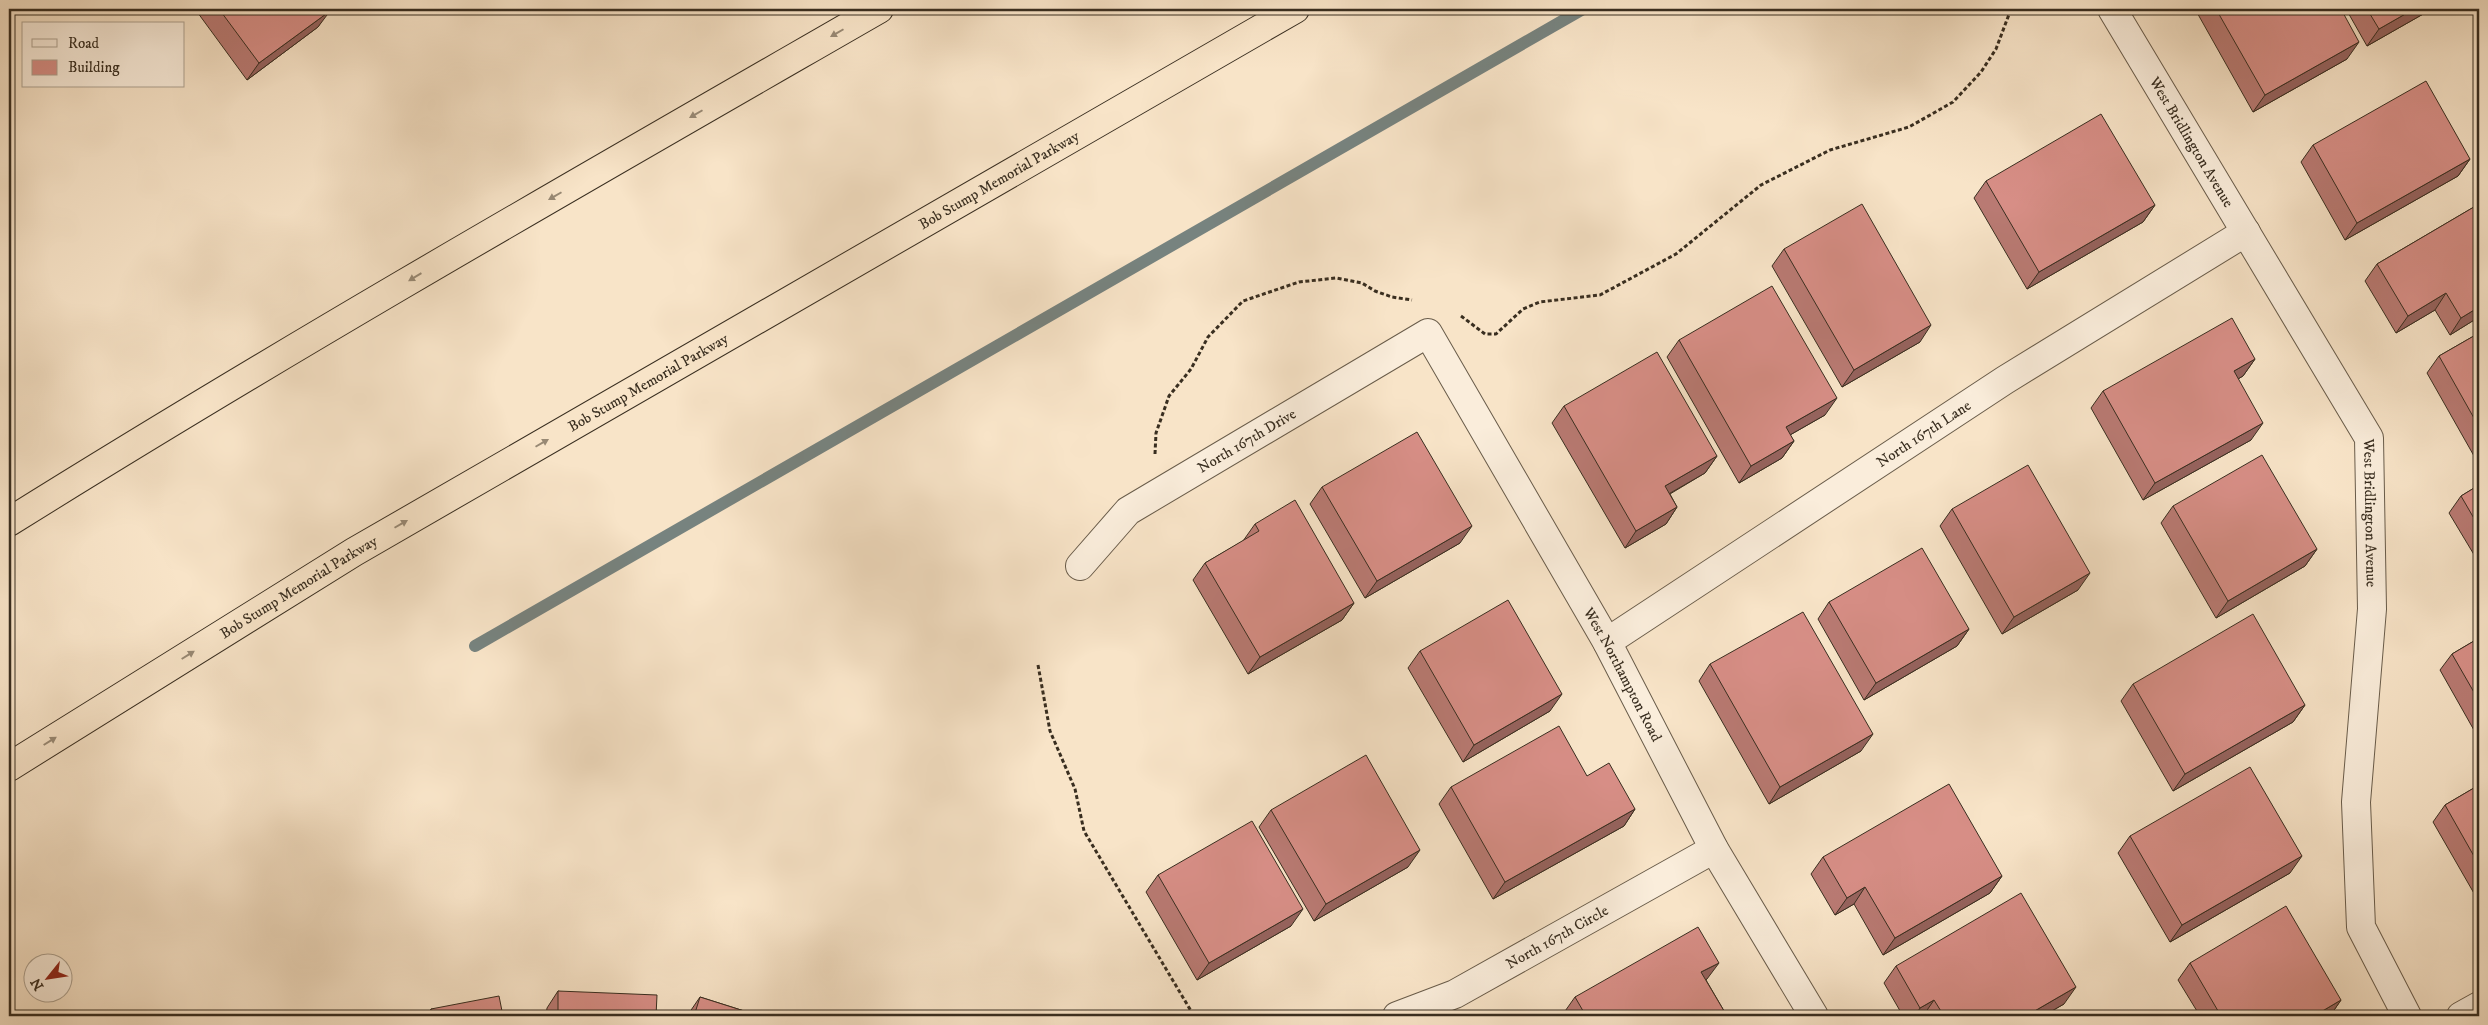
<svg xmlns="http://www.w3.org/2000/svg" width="2488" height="1025" font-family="'IM FELL DW Pica',serif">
  <rect width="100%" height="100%" fill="#f8e4c8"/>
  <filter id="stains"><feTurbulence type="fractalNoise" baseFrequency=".004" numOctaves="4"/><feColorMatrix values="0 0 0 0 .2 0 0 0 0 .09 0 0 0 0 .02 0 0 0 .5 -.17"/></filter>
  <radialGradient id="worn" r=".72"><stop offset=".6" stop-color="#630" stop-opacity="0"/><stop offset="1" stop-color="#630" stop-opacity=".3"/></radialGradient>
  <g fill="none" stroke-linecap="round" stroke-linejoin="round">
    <polyline stroke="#77837f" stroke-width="12" points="475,646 1583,9"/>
    <g stroke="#695c4a" stroke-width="30">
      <g id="minor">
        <path id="s1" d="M2112,9L2369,438L2372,609L2356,802L2361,927L2407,1016"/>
        <path id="s2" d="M1080,566L1128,511L1428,333L1607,642L1714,849L1814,1016"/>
        <path id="s3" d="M1607,642L2005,380L2246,232"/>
        <path id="s4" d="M1397,1016L1455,994L1714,849"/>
        <polyline points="2461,1016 2479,1006"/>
      </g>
    </g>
    <g stroke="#392e20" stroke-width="30">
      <g id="highway">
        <path d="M9,522C294,344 587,177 879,9"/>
        <path id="s5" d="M9,767L354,552L1295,9"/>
      </g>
    </g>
    <g stroke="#392e20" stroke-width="3" stroke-dasharray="4 2.5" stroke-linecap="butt">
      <polyline points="1461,316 1485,334 1496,334 1523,309 1540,302 1600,295 1676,254 1761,185 1830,150 1909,127 1953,102 1981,72 1996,49 2011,9"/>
      <polyline points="1155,454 1156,433 1169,396 1191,369 1208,337 1243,301 1299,282 1336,278 1362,283 1375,291 1392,297 1412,300"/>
      <polyline points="1038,665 1050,731 1075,789 1084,831 1194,1016"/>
    </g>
    <use href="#minor" stroke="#faeddb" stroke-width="28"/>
    <use href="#highway" stroke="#f8e4c8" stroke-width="28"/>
  </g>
  <g fill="#b97a73" stroke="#392e20">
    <polygon points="195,9 329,9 318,27 247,80"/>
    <polygon points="2195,9 2341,9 2347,59 2253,112"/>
    <polygon points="2346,9 2432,9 2367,46"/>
    <polygon points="2313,145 2470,159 2458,176 2345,240 2301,162"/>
    <polygon points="1986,181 2155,205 2143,222 2027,289 1974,198"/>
    <polygon points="2479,204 2479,317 2450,335 2435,310 2396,333 2365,281 2377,264"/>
    <polygon points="1784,249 1920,342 1842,387 1772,266"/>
    <polygon points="2479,333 2479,462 2478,463 2427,373 2439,356"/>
    <polygon points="1679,340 1825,415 1790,435 1794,441 1782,458 1739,483 1667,357"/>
    <polygon points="2255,359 2243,376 2238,379 2251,440 2143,500 2091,408 2103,391"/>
    <polygon points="1564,406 1717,456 1705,473 1670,494 1677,507 1666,524 1625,548 1552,423"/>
    <polygon points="2479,485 2479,563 2449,513 2461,496"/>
    <polygon points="1322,487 1460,543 1365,598 1310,504"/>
    <polygon points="2173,506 2317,549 2305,566 2216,618 2161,523"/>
    <polygon points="1952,509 2078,590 2002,634 1940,526"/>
    <polygon points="1255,524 1354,603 1342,620 1248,674 1193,580 1205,563 1243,541"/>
    <polygon points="1829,602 1969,629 1957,646 1864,700 1818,619"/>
    <polygon points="2479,638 2479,739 2440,670 2452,654"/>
    <polygon points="1420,651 1550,711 1463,762 1408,668"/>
    <polygon points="1710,664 1861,751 1769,804 1699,681"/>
    <polygon points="2133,684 2305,705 2293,722 2173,791 2121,701"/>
    <polygon points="1587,776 1635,809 1624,826 1493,899 1439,804 1451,787"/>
    <polygon points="2479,785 2479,902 2433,822 2445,805"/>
    <polygon points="1271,810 1408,867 1314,921 1259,827"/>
    <polygon points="2130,836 2290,873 2170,942 2118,853"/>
    <polygon points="1823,857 2002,876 1990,893 1883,955 1854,904 1835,915 1811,874"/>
    <polygon points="1158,875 1291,926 1197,980 1146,892"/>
    <polygon points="2190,963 2341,1000 2330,1016 2200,1016 2178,980"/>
    <polygon points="1896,966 2064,1004 2043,1016 1903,1016 1884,983"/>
    <polygon points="1707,979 1706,980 1727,1016 1564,1016 1563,1014 1575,997"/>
    <polygon points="558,991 656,1016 546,1016 547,1008"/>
    <polygon points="700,997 760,1016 687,1016"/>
    <polygon points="431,1009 503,1016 426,1016"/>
  </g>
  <g fill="#96635e" stroke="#392e20">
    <polygon points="2414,9 2432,9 2367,46 2379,29"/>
    <polygon points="330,11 318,27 247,80 259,63"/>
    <polygon points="2359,42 2347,59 2253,112 2265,95"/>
    <polygon points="2470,159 2458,176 2345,240 2357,223"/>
    <polygon points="2155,205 2143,222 2027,289 2039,272"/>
    <polygon points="2446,293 2435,310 2396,333 2408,316"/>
    <polygon points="2479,307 2479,317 2450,335 2461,318"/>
    <polygon points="1931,325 1920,342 1842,387 1854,370"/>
    <polygon points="2255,359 2243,376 2222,388 2234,371"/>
    <polygon points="1837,398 1825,415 1774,444 1786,427"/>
    <polygon points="2263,423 2251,440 2143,500 2155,483"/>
    <polygon points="1794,441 1782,458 1739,483 1751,466"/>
    <polygon points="1717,456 1705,473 1653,503 1665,486"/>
    <polygon points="1677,507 1666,524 1625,548 1636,531"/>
    <polygon points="1472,526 1460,543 1365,598 1377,581"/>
    <polygon points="2317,549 2305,566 2216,618 2228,601"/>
    <polygon points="2090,573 2078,590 2002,634 2014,617"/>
    <polygon points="1354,603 1342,620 1248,674 1260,657"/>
    <polygon points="1969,629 1957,646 1864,700 1876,683"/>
    <polygon points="1562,694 1550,711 1463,762 1474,745"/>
    <polygon points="2305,705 2293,722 2173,791 2185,774"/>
    <polygon points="1873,734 1861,751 1769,804 1780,787"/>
    <polygon points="1635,809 1624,826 1493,899 1505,882"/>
    <polygon points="1420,850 1408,867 1314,921 1326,904"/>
    <polygon points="2302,856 2290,873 2170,942 2182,925"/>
    <polygon points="2002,876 1990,893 1883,955 1895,938"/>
    <polygon points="1865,887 1854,904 1835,915 1847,898"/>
    <polygon points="1303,909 1291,926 1197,980 1209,963"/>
    <polygon points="1719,963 1707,979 1690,989 1701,972"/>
    <polygon points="2076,987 2064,1004 2043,1016 2026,1016"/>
    <polygon points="1934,1000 1923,1016 1915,1016 1920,1008"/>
    <polygon points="2341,1000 2330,1016 2314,1016"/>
  </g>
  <g fill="#d78e86" stroke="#392e20">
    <polygon points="219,9 329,9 330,11 259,63"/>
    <polygon points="2216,9 2341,9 2359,42 2265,95"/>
    <polygon points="2367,9 2414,9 2379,29"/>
    <polygon points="2426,81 2470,159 2357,223 2313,145"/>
    <polygon points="2101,114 2155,205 2039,272 1986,181"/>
    <polygon points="1862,204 1931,325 1854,370 1784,249"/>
    <polygon points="2479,204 2479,307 2461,318 2446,293 2408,316 2377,264"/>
    <polygon points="1772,286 1837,398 1786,427 1794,441 1751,466 1679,340"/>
    <polygon points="2232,318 2255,359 2234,371 2263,423 2155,483 2103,391"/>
    <polygon points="2479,333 2479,427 2439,356"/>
    <polygon points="1657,352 1717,456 1665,486 1677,507 1636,531 1564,406"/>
    <polygon points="1417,432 1472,526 1377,581 1322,487"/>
    <polygon points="2262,455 2317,549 2228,601 2173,506"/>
    <polygon points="2028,465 2090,573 2014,617 1952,509"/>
    <polygon points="2479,485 2479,527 2461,496"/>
    <polygon points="1295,500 1354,603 1260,657 1205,563 1259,531 1255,524"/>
    <polygon points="1922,548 1969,629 1876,683 1829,602"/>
    <polygon points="1508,600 1562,694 1474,745 1420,651"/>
    <polygon points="1803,612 1873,734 1780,787 1710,664"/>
    <polygon points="2253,614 2305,705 2185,774 2133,684"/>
    <polygon points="2479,638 2479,701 2452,654"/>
    <polygon points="1559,726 1587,776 1609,763 1635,809 1505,882 1451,787"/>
    <polygon points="1366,755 1420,850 1326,904 1271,810"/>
    <polygon points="2250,767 2302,856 2182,925 2130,836"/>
    <polygon points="1949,784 2002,876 1895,938 1865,887 1847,898 1823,857"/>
    <polygon points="2479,785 2479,865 2445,805"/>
    <polygon points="1252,821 1303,909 1209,963 1158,875"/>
    <polygon points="2021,893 2076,987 2026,1016 1944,1016 1934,1000 1920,1008 1896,966"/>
    <polygon points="2286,906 2341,1000 2314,1016 2221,1016 2190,963"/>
    <polygon points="1698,927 1719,963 1701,972 1727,1016 1586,1016 1575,997"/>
    <polygon points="558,991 657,995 656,1016 558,1016"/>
    <polygon points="499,996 503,1016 432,1016 431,1009"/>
    <polygon points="700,997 760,1016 694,1016"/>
  </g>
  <defs><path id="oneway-solid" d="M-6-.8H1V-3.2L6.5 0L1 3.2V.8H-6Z" transform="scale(1.25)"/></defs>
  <g fill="#988974">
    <use href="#oneway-solid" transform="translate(837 33) rotate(150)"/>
    <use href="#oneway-solid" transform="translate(696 114) rotate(150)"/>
    <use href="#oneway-solid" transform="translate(555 196) rotate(150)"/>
    <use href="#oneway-solid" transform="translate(415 277) rotate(149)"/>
    <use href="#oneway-solid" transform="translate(542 443) rotate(-30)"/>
    <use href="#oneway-solid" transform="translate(401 524) rotate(-30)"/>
    <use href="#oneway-solid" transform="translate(188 655) rotate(-32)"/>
    <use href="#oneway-solid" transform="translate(50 741) rotate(-32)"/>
  </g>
  <g text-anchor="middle" stroke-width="4" stroke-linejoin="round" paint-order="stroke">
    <g font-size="15" fill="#392e20" stroke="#faeddb">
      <text dy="5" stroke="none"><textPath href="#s1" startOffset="155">West Bridlington Avenue</textPath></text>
      <text dy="5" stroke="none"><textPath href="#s5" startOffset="1151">Bob Stump Memorial Parkway</textPath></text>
      <text dy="5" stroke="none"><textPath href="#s5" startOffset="746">Bob Stump Memorial Parkway</textPath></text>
      <text dy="5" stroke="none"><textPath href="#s3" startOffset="379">North 167th Lane</textPath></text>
      <text dy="5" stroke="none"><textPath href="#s2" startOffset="211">North 167th Drive</textPath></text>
      <text dy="5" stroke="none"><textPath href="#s1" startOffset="575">West Bridlington Avenue</textPath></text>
      <text dy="5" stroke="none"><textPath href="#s5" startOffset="341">Bob Stump Memorial Parkway</textPath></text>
      <text dy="5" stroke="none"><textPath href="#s2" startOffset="815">West Northampton Road</textPath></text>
      <text dy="5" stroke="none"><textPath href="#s4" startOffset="179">North 167th Circle</textPath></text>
    </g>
  </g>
  <rect width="2488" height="1025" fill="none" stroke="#f8e4c8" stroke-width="30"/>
  <rect x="10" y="10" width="2468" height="1005" fill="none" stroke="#392e20" stroke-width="2.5"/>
  <rect x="15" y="15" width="2458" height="995" fill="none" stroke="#392e20"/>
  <rect x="22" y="22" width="162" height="65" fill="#faeddb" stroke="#ada190"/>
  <rect x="32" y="39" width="25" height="8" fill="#faeddb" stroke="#ada190"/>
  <text x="68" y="48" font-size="15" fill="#392e20">Road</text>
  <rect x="32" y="60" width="25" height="15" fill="#d78e86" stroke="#ada190"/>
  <text x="68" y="72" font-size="15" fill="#392e20">Building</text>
  <g transform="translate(48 978) rotate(240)"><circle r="24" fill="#faeddb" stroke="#ada190"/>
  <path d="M0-4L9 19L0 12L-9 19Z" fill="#8f2418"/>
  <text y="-8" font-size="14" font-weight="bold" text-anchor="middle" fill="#392e20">N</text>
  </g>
  <rect width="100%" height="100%" filter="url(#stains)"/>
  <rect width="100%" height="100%" fill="url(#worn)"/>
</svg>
